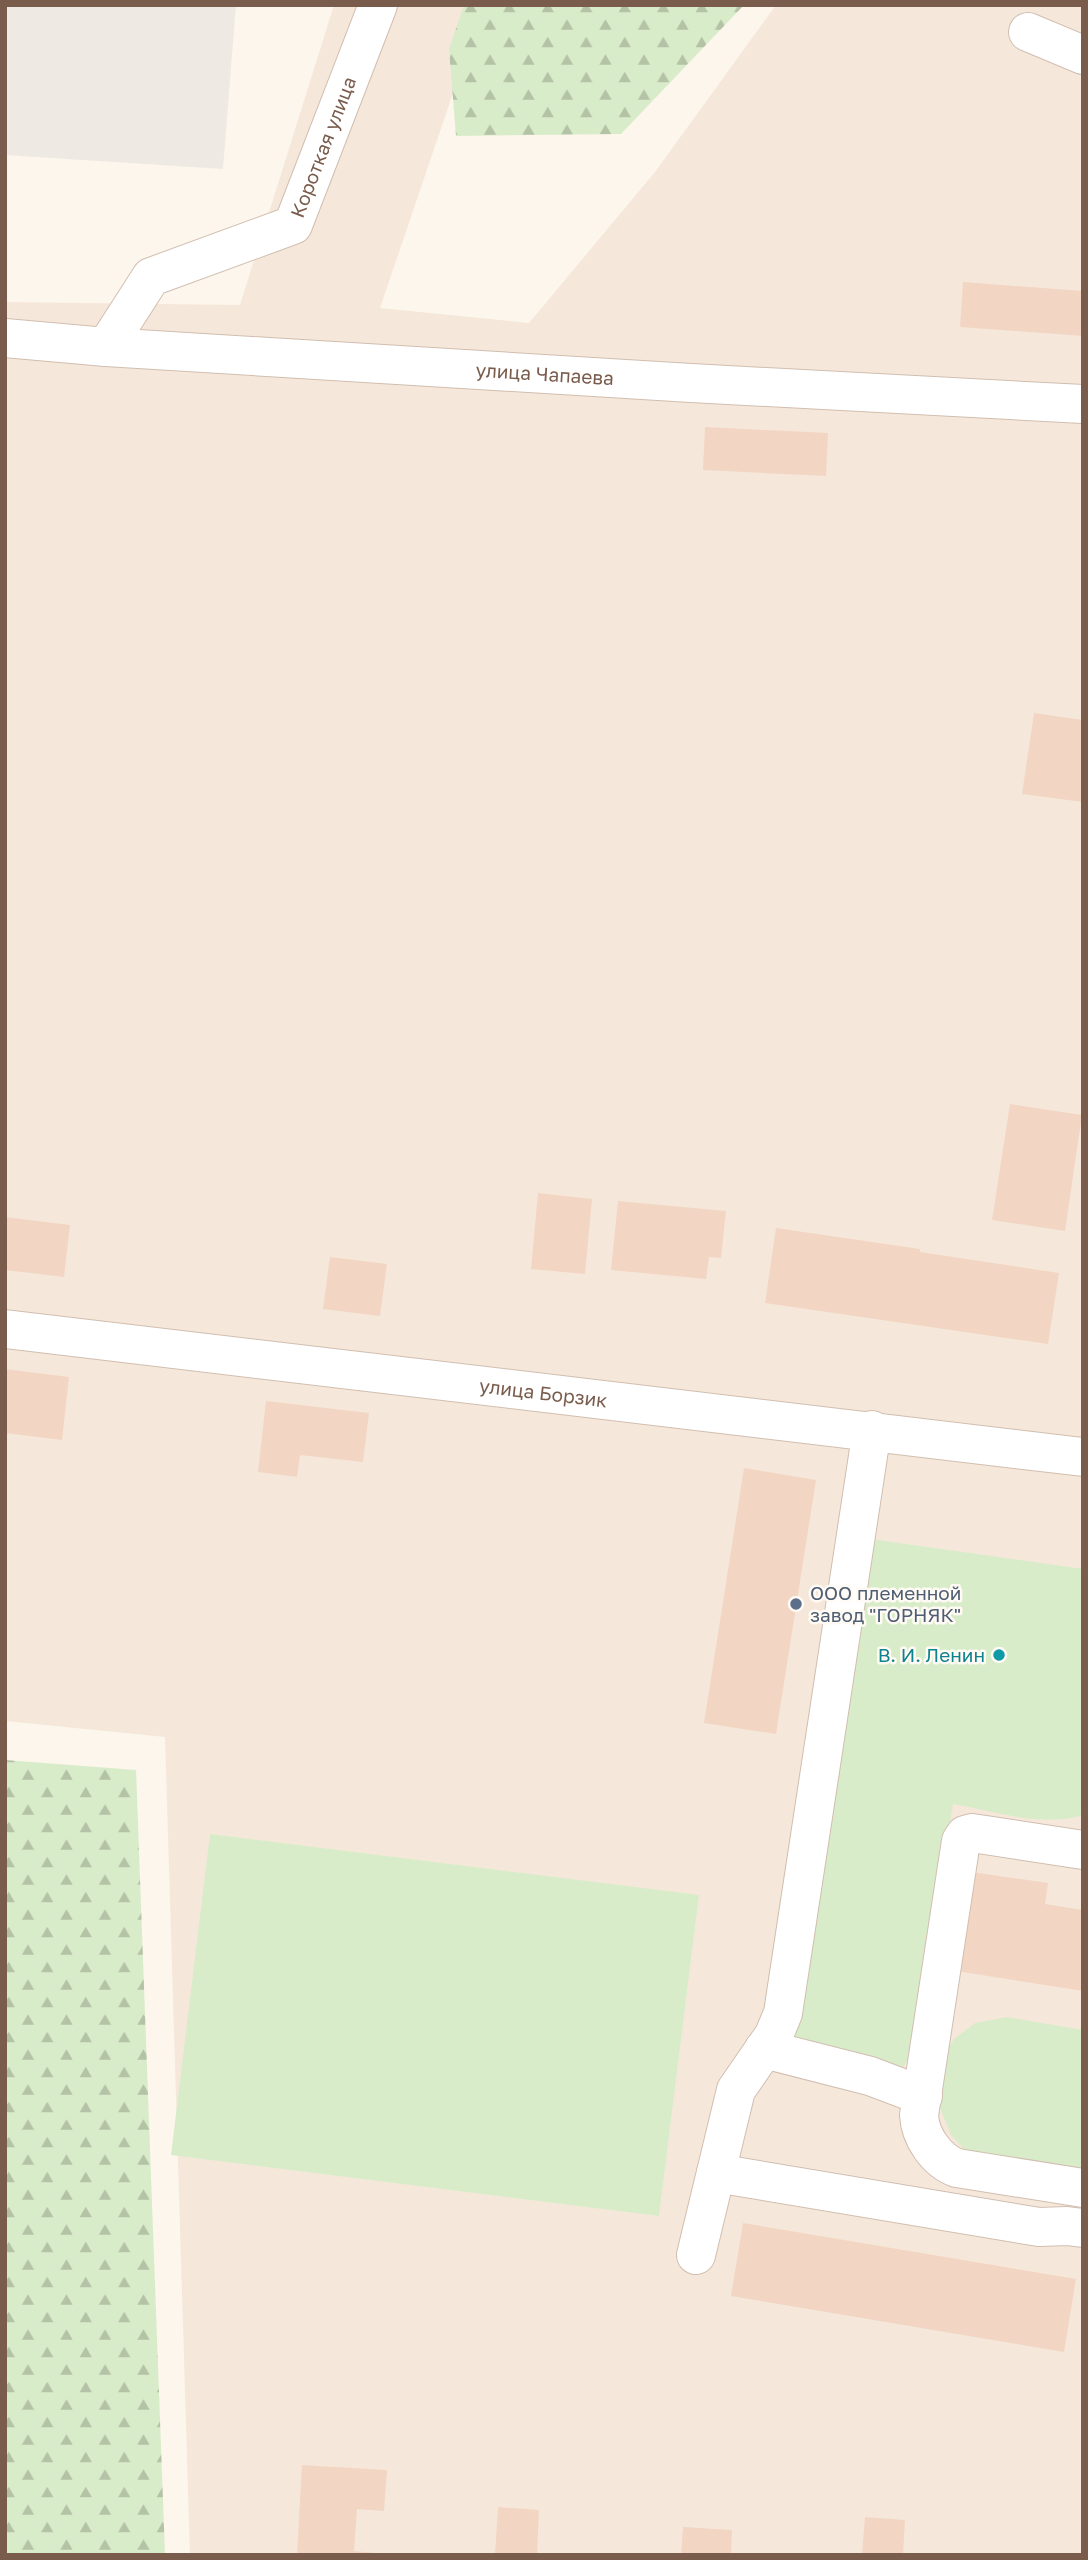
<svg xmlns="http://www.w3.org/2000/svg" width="1088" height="2560" font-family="'Golos Text',sans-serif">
  <defs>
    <pattern id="forest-firs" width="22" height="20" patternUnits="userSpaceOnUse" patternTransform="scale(1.75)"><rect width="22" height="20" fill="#d8ecc9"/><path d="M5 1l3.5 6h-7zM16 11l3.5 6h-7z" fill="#b4c2a5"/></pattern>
  </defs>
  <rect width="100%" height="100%" fill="#fdf6ec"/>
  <polygon fill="#f5e8da" points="334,5 483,5 380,308 529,323 655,172 776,5 1083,5 1083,2555 190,2555 165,1737 5,1721 5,302 240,305"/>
  <polygon fill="#efe9e4" points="5,5 236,5 223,169 5,155"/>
  <g fill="#d8ecc9">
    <path d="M870,1539L1083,1569V1815C1041,1828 994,1811 953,1804L912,2050L901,2072L793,2044L795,2015Z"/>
    <polygon points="210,1834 699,1895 659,2216 171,2155"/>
    <polygon points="1007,2017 1083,2030 1083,2169 965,2150 951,2135 940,2108 937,2077 941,2060 954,2039 975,2023"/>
  </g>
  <g fill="url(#forest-firs)">
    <polygon points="464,5 744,5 621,134 456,136 449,49"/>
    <polygon points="5,1760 136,1770 165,2555 5,2555"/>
  </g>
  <g fill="#f3d5c3">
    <polygon points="963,282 1083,291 1083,336 960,327"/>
    <polygon points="705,427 828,433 826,476 703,470"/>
    <polygon points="1034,713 1083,720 1083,802 1022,794"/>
    <polygon points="1010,1104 1082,1115 1065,1231 992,1220"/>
    <polygon points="538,1193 592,1199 585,1274 531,1269"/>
    <polygon points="618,1201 726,1211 721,1258 709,1257 706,1279 611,1270"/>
    <polygon points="5,1217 70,1225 64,1277 5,1270"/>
    <polygon points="776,1228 920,1249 920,1252 1059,1273 1048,1344 765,1303"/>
    <polygon points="330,1257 387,1264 380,1316 323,1309"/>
    <polygon points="5,1369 69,1377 62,1440 5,1433"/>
    <polygon points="266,1401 369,1413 363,1462 300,1455 297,1477 258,1472"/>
    <polygon points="744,1468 816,1480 776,1734 704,1723"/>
    <polygon points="965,1871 1048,1883 1045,1904 1083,1910 1083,1991 950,1970"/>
    <polygon points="743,2223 1076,2279 1064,2352 731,2296"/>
    <polygon points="302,2465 387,2470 384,2511 357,2509 354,2551 375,2553 375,2555 297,2555"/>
    <polygon points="498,2507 539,2510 537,2555 495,2555"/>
    <polygon points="865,2517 905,2520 903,2555 862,2555"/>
    <polygon points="683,2527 732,2530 731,2555 681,2555"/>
  </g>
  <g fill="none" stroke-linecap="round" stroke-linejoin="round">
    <g stroke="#d1beb0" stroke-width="40">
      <g id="minor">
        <polyline points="1028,32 1083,55"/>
        <path id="s1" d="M5,338L106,347L691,383L1083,404"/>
        <path id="s2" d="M106,347L151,277L293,225L378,5"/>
        <path id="s3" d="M5,1329L1083,1457"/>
        <path d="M1083,1850L972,1833L965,1835L961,1841L919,2115C920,2137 937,2161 957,2168L1083,2188"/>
        <polyline points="764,2049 870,2076 923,2096"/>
        <polyline points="716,2173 1039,2227 1067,2226 1083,2228"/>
        <polyline points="696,2255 736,2090 774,2035 783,2013 872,1430"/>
      </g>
    </g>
    <use href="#minor" stroke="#fff" stroke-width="38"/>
  </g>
  <circle fill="#5c6f8a" stroke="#fffaf3" stroke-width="2.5" cx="796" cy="1604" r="7"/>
  <circle fill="#0f9aa8" stroke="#fffaf3" stroke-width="2.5" cx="999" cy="1655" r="7"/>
  <g text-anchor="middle" stroke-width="5" stroke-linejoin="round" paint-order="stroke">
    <g font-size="19" fill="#7a5c4d" stroke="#fffaf3">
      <text dy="7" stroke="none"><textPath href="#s2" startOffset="318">Короткая улица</textPath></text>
      <text dy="7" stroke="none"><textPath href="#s1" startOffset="541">улица Чапаева</textPath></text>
      <text dy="7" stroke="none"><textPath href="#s3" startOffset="542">улица Борзик</textPath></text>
    </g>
    <g font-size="19" fill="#4e5e75" stroke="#fffaf3" text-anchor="start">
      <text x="810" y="1600">ООО племенной<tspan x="810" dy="22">завод "ГОРНЯК"</tspan></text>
    </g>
    <g font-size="19" fill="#0d838f" stroke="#fffaf3" text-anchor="end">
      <text x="985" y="1662">В. И. Ленин</text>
    </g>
  </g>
  <rect width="1088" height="2560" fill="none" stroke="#7a5c4d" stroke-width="14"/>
</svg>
